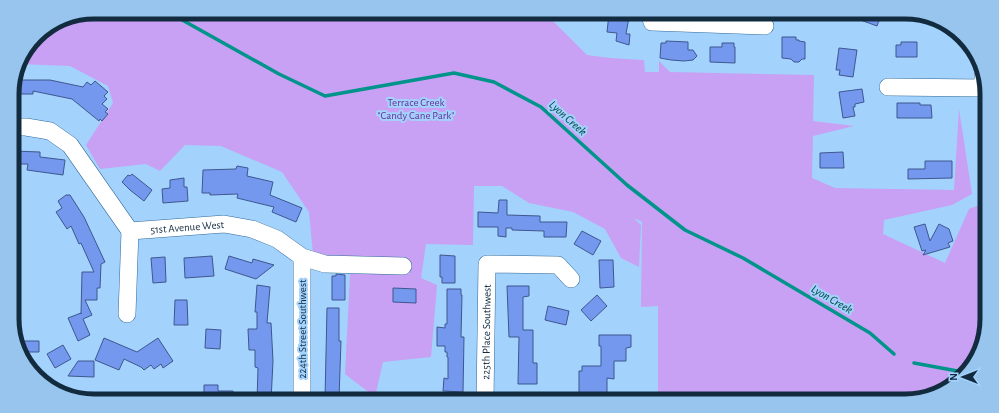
<svg xmlns="http://www.w3.org/2000/svg" width="999" height="413" font-family="'Alegreya Sans',sans-serif">
  <rect width="100%" height="100%" fill="#a3d2fd"/>
  <path fill="#c8a0f4" d="M94,12H553L554,22L587,55L610,58L644,60L645,72H659V61L670,72L814,75L813,121L854,126L813,136L812,178L835,188L954,190L959,109L972,194L952,205L884,220L883,234L945,263L969,209L987,202V319L981,350L951,387L910,401H658V306L641,307L642,222L634,218L641,225L639,267L621,258L605,229L573,212L529,203L502,186H474L473,245L426,244L421,278L437,285L431,357L383,362L375,397L345,374L350,274H409L408,263L313,254L309,212L282,172L221,146L185,145L160,171L146,164L100,169L86,145L113,103L108,86L70,66L19,64C23,47 47,24 63,18C73,15 84,14 94,12Z"/>
  <g fill="none" stroke-linecap="round" stroke-linejoin="round">
    <g stroke="#00948a" stroke-width="3.5">
      <polyline points="168,12 279,74 325,96 454,73 494,82 541,107 627,185 685,230 743,258 870,333 894,354"/>
      <polyline points="914,363 963,372"/>
    </g>
  </g>
  <g fill="#7498ed" stroke="#3f578f">
    <polygon points="841,12 882,12 877,26 841,13"/>
    <polygon points="609,14 629,17 626,34 630,34 629,45 616,41 617,33 607,32"/>
    <polygon points="782,37 796,37 796,40 799,40 799,41 805,42 805,59 802,59 799,62 794,62 791,59 782,58"/>
    <polygon points="666,41 688,42 688,50 693,50 697,56 693,60 684,61 671,60 660,58 661,43 666,43"/>
    <polygon points="901,42 917,42 917,57 896,57 896,45 901,45"/>
    <polygon points="722,43 734,43 734,47 735,47 735,63 710,62 710,47 722,47"/>
    <polygon points="839,48 857,50 853,77 839,75 840,70 836,70"/>
    <polygon points="15,80 50,80 83,87 87,82 91,85 95,81 108,92 104,96 107,99 102,104 108,109 105,112 108,114 102,121 100,119 99,121 72,99 33,91 33,94 16,94 16,93 12,93"/>
    <polygon points="862,89 864,102 855,104 855,107 853,107 855,116 843,118 839,92"/>
    <polygon points="897,103 920,103 920,105 931,105 932,118 897,118"/>
    <polygon points="13,151 40,152 40,157 65,160 63,175 27,170 28,164 13,164"/>
    <polygon points="843,152 844,168 820,168 820,153"/>
    <polygon points="925,161 952,161 952,178 908,179 908,169 925,169"/>
    <polygon points="237,166 248,168 247,176 273,182 270,195 302,208 296,222 272,212 274,207 237,198 238,194 210,195 210,193 202,193 203,170 236,169"/>
    <polygon points="132,174 152,190 144,201 130,190 122,182 128,175 130,176"/>
    <polygon points="184,178 184,187 187,187 188,201 163,203 162,189 170,188 170,180"/>
    <polygon points="66,195 70,195 84,217 105,262 101,264 100,288 97,288 97,300 85,300 92,315 83,319 90,335 78,341 68,318 81,313 81,314 82,272 94,272 81,243 79,244 71,226 67,229 56,212 62,208 58,201"/>
    <polygon points="499,200 507,200 507,215 540,216 540,222 567,222 566,237 544,237 544,231 512,230 512,228 506,228 506,237 498,236 498,227 478,227 478,212 498,213"/>
    <polygon points="925,224 930,241 939,224 949,229 953,241 948,243 950,247 923,255 926,250 922,251 914,227"/>
    <polygon points="582,231 601,241 593,255 574,244"/>
    <polygon points="440,255 455,256 455,283 442,283 442,277 440,277"/>
    <polygon points="212,256 214,276 185,278 184,258"/>
    <polygon points="229,256 252,263 253,259 274,265 256,279 225,269"/>
    <polygon points="165,257 166,282 153,283 151,258"/>
    <polygon points="599,260 613,260 614,287 600,288"/>
    <polygon points="336,274 345,275 345,300 332,300 332,276 336,276"/>
    <polygon points="257,285 270,287 267,323 271,323 273,361 271,401 257,401 258,368 255,367 255,350 249,350 248,329 257,329 257,312 255,312"/>
    <polygon points="507,286 529,286 529,296 523,297 523,330 533,330 533,363 537,363 537,384 518,384 519,337 509,337"/>
    <polygon points="393,288 416,289 416,303 393,302"/>
    <polygon points="447,289 461,289 461,295 462,295 461,337 464,337 463,392 443,391 444,378 448,379 448,357 447,357 447,352 445,352 445,346 437,346 437,327 445,328 445,324 447,324"/>
    <polygon points="597,295 607,306 591,321 581,310"/>
    <polygon points="175,300 187,300 188,325 174,325"/>
    <polygon points="548,306 569,311 566,325 545,320"/>
    <polygon points="327,308 339,308 339,341 341,341 339,399 325,399"/>
    <polygon points="206,329 221,330 220,349 205,348"/>
    <polygon points="599,335 631,335 631,347 626,348 626,361 614,361 614,379 607,378 607,401 579,401 579,371 582,371 582,366 601,366 601,346 599,346"/>
    <polygon points="104,338 137,352 158,338 173,361 163,368 161,364 154,369 151,365 144,370 141,367 124,359 119,370 95,360"/>
    <polygon points="16,341 39,341 39,352 22,352"/>
    <polygon points="63,345 71,359 55,368 47,354"/>
    <polygon points="78,361 94,361 94,377 68,376"/>
    <polygon points="204,385 218,385 218,391 233,391 233,401 204,401"/>
    <rect x="153" y="393" width="26" height="8"/>
  </g>
  <g fill="none" stroke-linecap="round" stroke-linejoin="round">
    <g stroke="#306a99" stroke-width="18">
      <g id="minor">
        <polyline points="649,12 652,22 765,26"/>
        <polyline points="888,87 983,88 983,76"/>
        <path id="s1" d="M12,127H26L50,131L70,145L130,231L224,224L252,229L277,239L302,257L325,264L403,266"/>
        <polyline points="302,257 302,401"/>
        <polyline points="127,314 130,231"/>
        <path id="s2" d="M485,401L487,264L558,265L571,279"/>
      </g>
    </g>
    <use href="#minor" stroke="#fff" stroke-width="17"/>
  </g>
  <g text-anchor="middle" stroke-width="4" stroke-linejoin="round" paint-order="stroke">
    <g font-size="11" fill="#693097" stroke="#a3d2fd">
      <text x="416" y="106">Terrace Creek<tspan x="416" dy="13">"Candy Cane Park"</tspan></text>
    </g>
    <g font-size="11" fill="#132b3f" stroke="#a3d2fd">
      <text dy="4" stroke="none"><textPath href="#s1" startOffset="225">51st Avenue West</textPath></text>
      <text transform="translate(302 329) rotate(-90)" y="4">224th Street Southwest</text>
      <text dy="4" stroke="none"><textPath href="#s2" startOffset="69">225th Place Southwest</textPath></text>
    </g>
    <g font-size="12" font-style="italic" fill="#004943" stroke="#a3d2fd">
      <text transform="translate(568 118) rotate(42)" y="4">Lyon Creek</text>
      <text transform="translate(832 299) rotate(30)" y="4">Lyon Creek</text>
    </g>
  </g>
  <path d="M0 0H999V413H0ZM94 19H905A75 75 0 0 1 980 94V319A75 75 0 0 1 905 394H94A75 75 0 0 1 19 319V94A75 75 0 0 1 94 19Z" fill="#97c5ee" fill-rule="evenodd"/>
  <path fill="none" stroke="#132b3f" stroke-width="5" d="M94 19H905A75 75 0 0 1 980 94V319A75 75 0 0 1 905 394H94A75 75 0 0 1 19 319V94A75 75 0 0 1 94 19Z"/>
  <g transform="translate(963 377) rotate(270)" stroke="#a3d2fd" stroke-width="3" paint-order="stroke">
  <path d="M0-3L7 15L0 10L-7 15Z" fill="#132b3f"/>
  <text y="-6" font-size="11" font-weight="bold" text-anchor="middle" fill="#132b3f">N</text>
  </g>
</svg>
